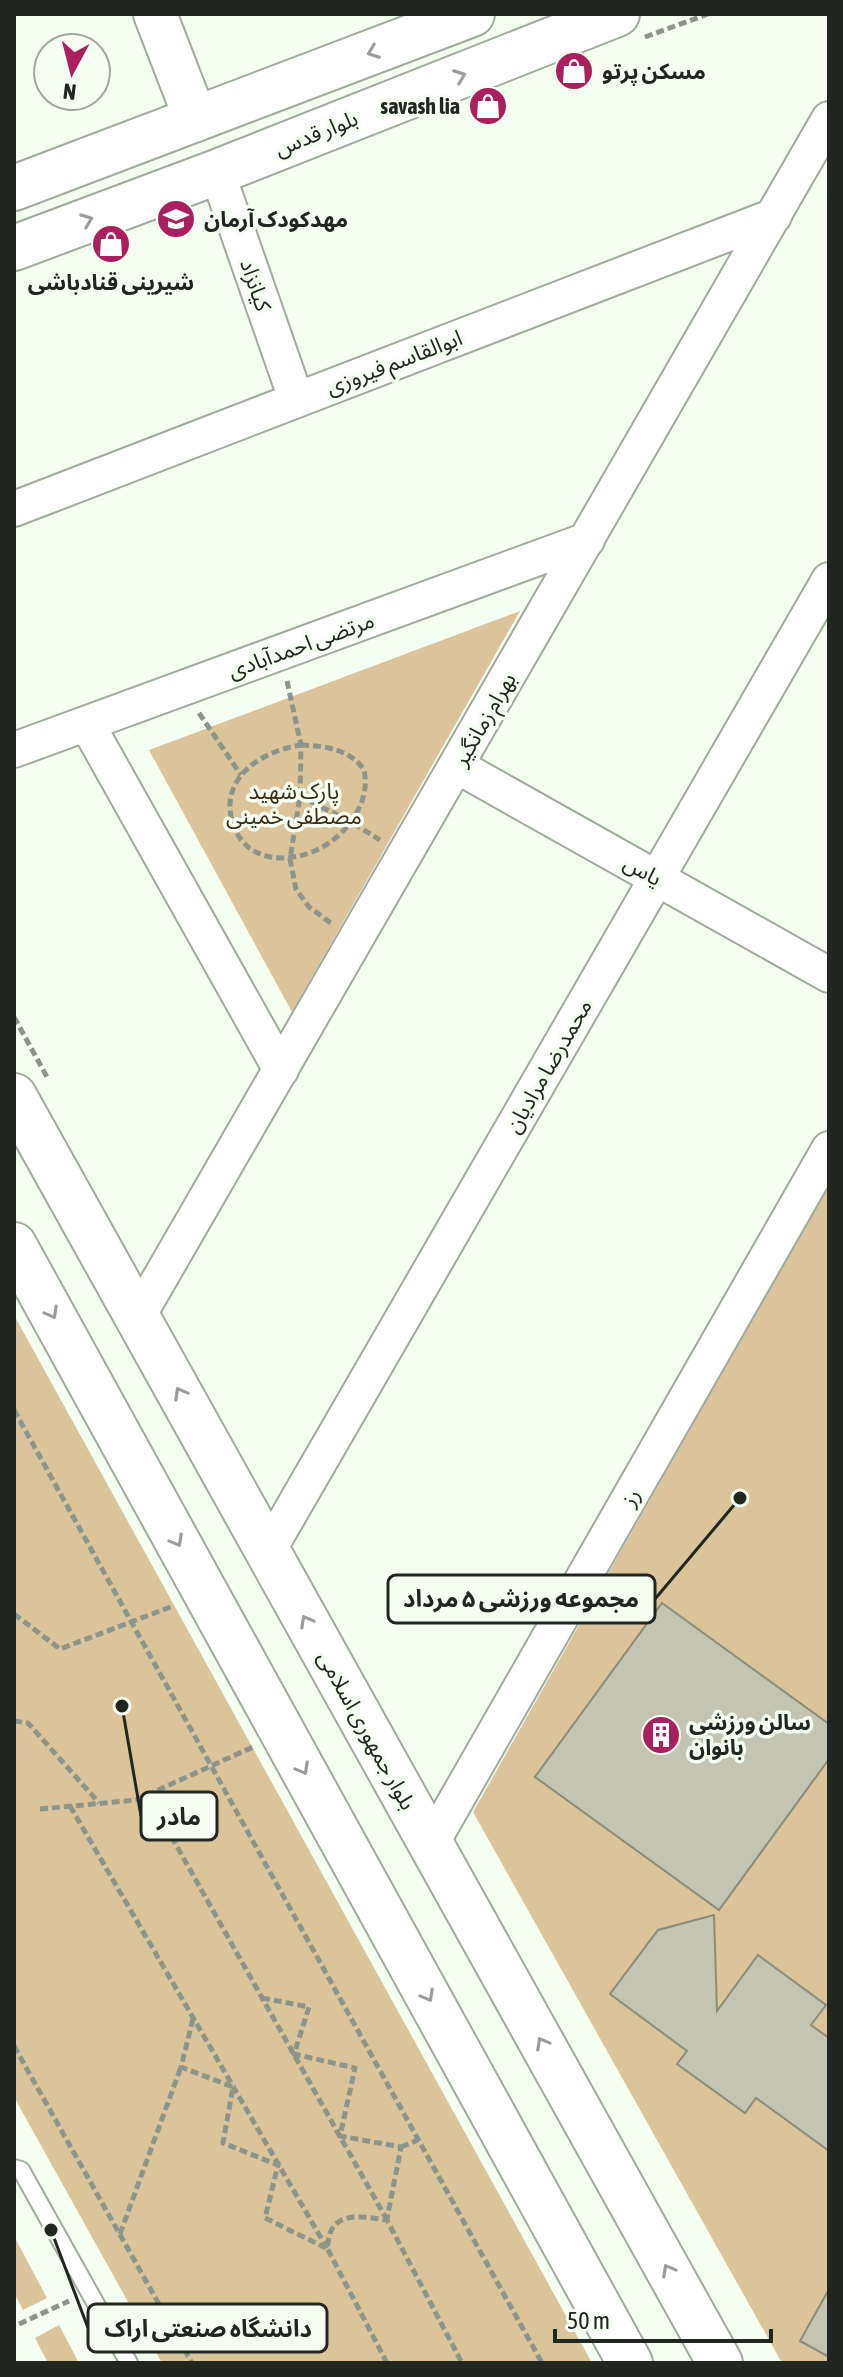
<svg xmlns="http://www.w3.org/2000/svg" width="843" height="2377" font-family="'Asap Condensed','Noto Sans Arabic',sans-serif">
  <rect width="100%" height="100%" fill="#f4fff1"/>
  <g fill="#dbc49a">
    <polygon points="520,611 292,1012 149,750"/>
    <polygon points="829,1184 829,2363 782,2363 473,1812"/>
    <polygon points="14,1315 592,2363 162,2363 14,2097"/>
    <polygon points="14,2236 47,2298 23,2310 14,2293"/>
    <polygon points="59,2325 79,2363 48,2363 35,2338"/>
  </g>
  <g fill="#c3c5b1" stroke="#8a8c7a" stroke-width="2">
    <polygon points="662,1603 829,1724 829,1759 719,1910 535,1777"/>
    <polygon points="714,1915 717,2011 758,1955 826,2005 811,2025 829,2038 829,2151 756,2098 745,2113 677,2064 687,2051 610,1994 658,1930"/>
    <polygon points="829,2289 829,2357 800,2341"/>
  </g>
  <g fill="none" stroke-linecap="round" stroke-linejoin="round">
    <g stroke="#9fac9c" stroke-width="20">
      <polyline id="service" points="14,2168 21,2170 129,2363"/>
    </g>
    <g stroke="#9fac9c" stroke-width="38">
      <g id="minor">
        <polyline points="217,172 296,399"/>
        <polyline points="14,509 774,216"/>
        <polyline points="87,724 281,1070"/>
        <polyline points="14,750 587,540"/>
        <polyline points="457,766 829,975"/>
        <polyline points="137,1318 829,119"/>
        <polyline points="268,1551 829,580"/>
        <polyline points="431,1844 829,1149"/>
      </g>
    </g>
    <g stroke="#9fac9c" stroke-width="46">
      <polyline id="tertiary" points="155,14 196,120"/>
    </g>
    <g stroke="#9fac9c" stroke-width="48">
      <g id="secondary">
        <polyline points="14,188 472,14"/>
        <polyline points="14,248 217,172 617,14"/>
        <polyline points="14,1096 720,2363"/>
        <polyline points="14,1245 630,2363"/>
      </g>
    </g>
    <g stroke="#8d958b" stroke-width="5" stroke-dasharray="8 4" stroke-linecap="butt">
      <polyline points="645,37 708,14"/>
      <polyline points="287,681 301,745 300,796 290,859 296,889 309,907 332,924"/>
      <polyline points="199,713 241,775"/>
      <path d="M301,745C325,746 350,749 364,770C369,793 359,814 343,831C316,861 253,874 234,827C216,779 261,751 301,745Z"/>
      <polyline points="300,796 351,822 380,840"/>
      <polyline points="14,1017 47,1077"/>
      <polyline points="14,1410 542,2363"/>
      <polyline points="14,1614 60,1649 173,1606"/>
      <polyline points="14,1721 28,1723 99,1803"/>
      <polyline points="148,1795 387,2220"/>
      <polyline points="70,1806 327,2248"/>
      <polyline points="40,1809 136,1800 253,1747"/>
      <polyline points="262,1998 309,2007 294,2054 355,2068 340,2136 401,2147 387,2219"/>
      <polyline points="193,2019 181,2067 233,2087 223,2143 278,2165 265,2218 326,2248"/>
      <polyline points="14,2046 192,2363"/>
      <polyline points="401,2147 418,2140"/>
      <polyline points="120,2234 181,2067"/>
      <polyline points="19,2324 69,2301"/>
      <path d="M387,2363L327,2248C328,2243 329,2234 332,2229C342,2211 370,2218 387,2220L462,2363"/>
    </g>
    <use href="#service" stroke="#fff" stroke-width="16"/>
    <use href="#minor" stroke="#fff" stroke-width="34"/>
    <use href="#tertiary" stroke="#fff" stroke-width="42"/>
    <use href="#secondary" stroke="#fff" stroke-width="44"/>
  </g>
  <defs><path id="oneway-chevron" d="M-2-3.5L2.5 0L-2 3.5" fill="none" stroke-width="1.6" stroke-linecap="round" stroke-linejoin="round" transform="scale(2)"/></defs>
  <g stroke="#9b9d9b">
    <use href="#oneway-chevron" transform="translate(373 52) rotate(159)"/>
    <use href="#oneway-chevron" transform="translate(460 76) rotate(-21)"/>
    <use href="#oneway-chevron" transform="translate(87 220) rotate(-21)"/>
    <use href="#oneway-chevron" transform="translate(52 1313) rotate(61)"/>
    <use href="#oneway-chevron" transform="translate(180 1393) rotate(-119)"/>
    <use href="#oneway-chevron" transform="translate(177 1541) rotate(61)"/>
    <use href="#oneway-chevron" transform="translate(306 1621) rotate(-119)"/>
    <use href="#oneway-chevron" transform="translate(303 1769) rotate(61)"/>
    <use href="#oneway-chevron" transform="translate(428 1996) rotate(61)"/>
    <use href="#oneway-chevron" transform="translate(542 2043) rotate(-119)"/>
    <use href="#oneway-chevron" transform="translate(668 2270) rotate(-119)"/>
  </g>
  <defs>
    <g id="shop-disc" transform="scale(2)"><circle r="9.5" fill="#ac1f5e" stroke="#f4fff1"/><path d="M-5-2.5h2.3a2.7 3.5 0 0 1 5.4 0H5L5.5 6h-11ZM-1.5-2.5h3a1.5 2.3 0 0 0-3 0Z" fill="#fff"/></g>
    <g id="school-disc" transform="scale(2)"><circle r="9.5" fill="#ac1f5e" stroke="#f4fff1"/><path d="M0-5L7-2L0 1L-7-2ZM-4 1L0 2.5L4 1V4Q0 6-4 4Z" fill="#fff"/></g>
    <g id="building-disc" transform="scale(2)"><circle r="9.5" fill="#ac1f5e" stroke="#f4fff1"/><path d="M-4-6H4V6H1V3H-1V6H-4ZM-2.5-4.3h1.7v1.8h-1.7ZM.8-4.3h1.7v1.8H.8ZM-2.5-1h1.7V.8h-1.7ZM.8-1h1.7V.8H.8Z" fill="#fff"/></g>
  </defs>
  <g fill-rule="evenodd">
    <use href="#shop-disc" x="574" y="71"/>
    <use href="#shop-disc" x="488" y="106"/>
    <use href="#school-disc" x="176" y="219"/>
    <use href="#shop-disc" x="111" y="244"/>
    <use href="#building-disc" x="661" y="1735"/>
  </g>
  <g text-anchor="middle" stroke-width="7" stroke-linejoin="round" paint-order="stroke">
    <g font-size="22" font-weight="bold" fill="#212620" stroke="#f4fff1" text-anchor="start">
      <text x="602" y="79">مسکن پرتو</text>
      <text x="460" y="114" text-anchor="end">savash lia</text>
      <text x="204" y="227">مهدکودک آرمان</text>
      <text x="111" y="290" text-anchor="middle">شیرینی قنادباشی</text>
      <text x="689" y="1730">سالن ورزشی<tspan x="689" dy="25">بانوان</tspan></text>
    </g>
    <g font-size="22" fill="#212620" stroke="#f4fff1">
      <text transform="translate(316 133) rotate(-22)" y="8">بلوار قدس</text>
      <text transform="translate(256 285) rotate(71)" y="8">کیانزاد</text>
      <text transform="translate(394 362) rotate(-21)" y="8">ابوالقاسم فیروزی</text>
      <text transform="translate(301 645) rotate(-20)" y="8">مرتضی احمدآبادی</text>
      <text transform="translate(484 719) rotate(-60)" y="8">بهرام زمانگیر</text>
      <text transform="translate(643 870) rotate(29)" y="8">یاس</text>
      <text transform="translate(548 1066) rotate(-60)" y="8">محمدرضا مرادیان</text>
      <text transform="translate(630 1497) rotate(-60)" y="8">رز</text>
      <text transform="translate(367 1730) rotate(61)" y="8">بلوار جمهوری اسلامی</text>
    </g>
    <g font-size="22" fill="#3a2d12" stroke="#f4fff1">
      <text x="294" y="799">پارک شهید<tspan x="294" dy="25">مصطفی خمینی</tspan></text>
    </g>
  </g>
  <path fill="none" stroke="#212620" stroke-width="3" d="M740 1498L655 1599M122 1706L141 1816M51 2230L88 2328"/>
  <g fill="#212620" stroke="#f4fff1" stroke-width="3">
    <circle cx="740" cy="1498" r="8"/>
    <circle cx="122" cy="1706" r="8"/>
    <circle cx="51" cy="2230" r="8"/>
  </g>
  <g fill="#f4fff1" stroke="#212620" stroke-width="3">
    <rect x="388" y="1575" width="267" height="48" rx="8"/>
    <rect x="141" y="1792" width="76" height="48" rx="8"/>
    <rect x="88" y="2304" width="239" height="48" rx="8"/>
  </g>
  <g font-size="24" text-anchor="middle" font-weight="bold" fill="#212620">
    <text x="521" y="1607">مجموعه ورزشی ۵ مرداد</text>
    <text x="179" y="1825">مادر</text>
    <text x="208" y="2337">دانشگاه صنعتی اراک</text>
  </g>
  <rect width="843" height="2377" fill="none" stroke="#212620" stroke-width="32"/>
  <g transform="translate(72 72) rotate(187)"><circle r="38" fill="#f4fff1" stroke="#a0a89d" stroke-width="2"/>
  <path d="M0-6L14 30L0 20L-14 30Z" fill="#ac1f5e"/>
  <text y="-12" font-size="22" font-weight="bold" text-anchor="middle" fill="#212620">N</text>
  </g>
  <path d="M555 2329v12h216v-12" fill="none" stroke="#212620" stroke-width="4"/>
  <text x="567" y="2329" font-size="24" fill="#212620" stroke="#f4fff1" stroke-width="6" paint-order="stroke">50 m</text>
</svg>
